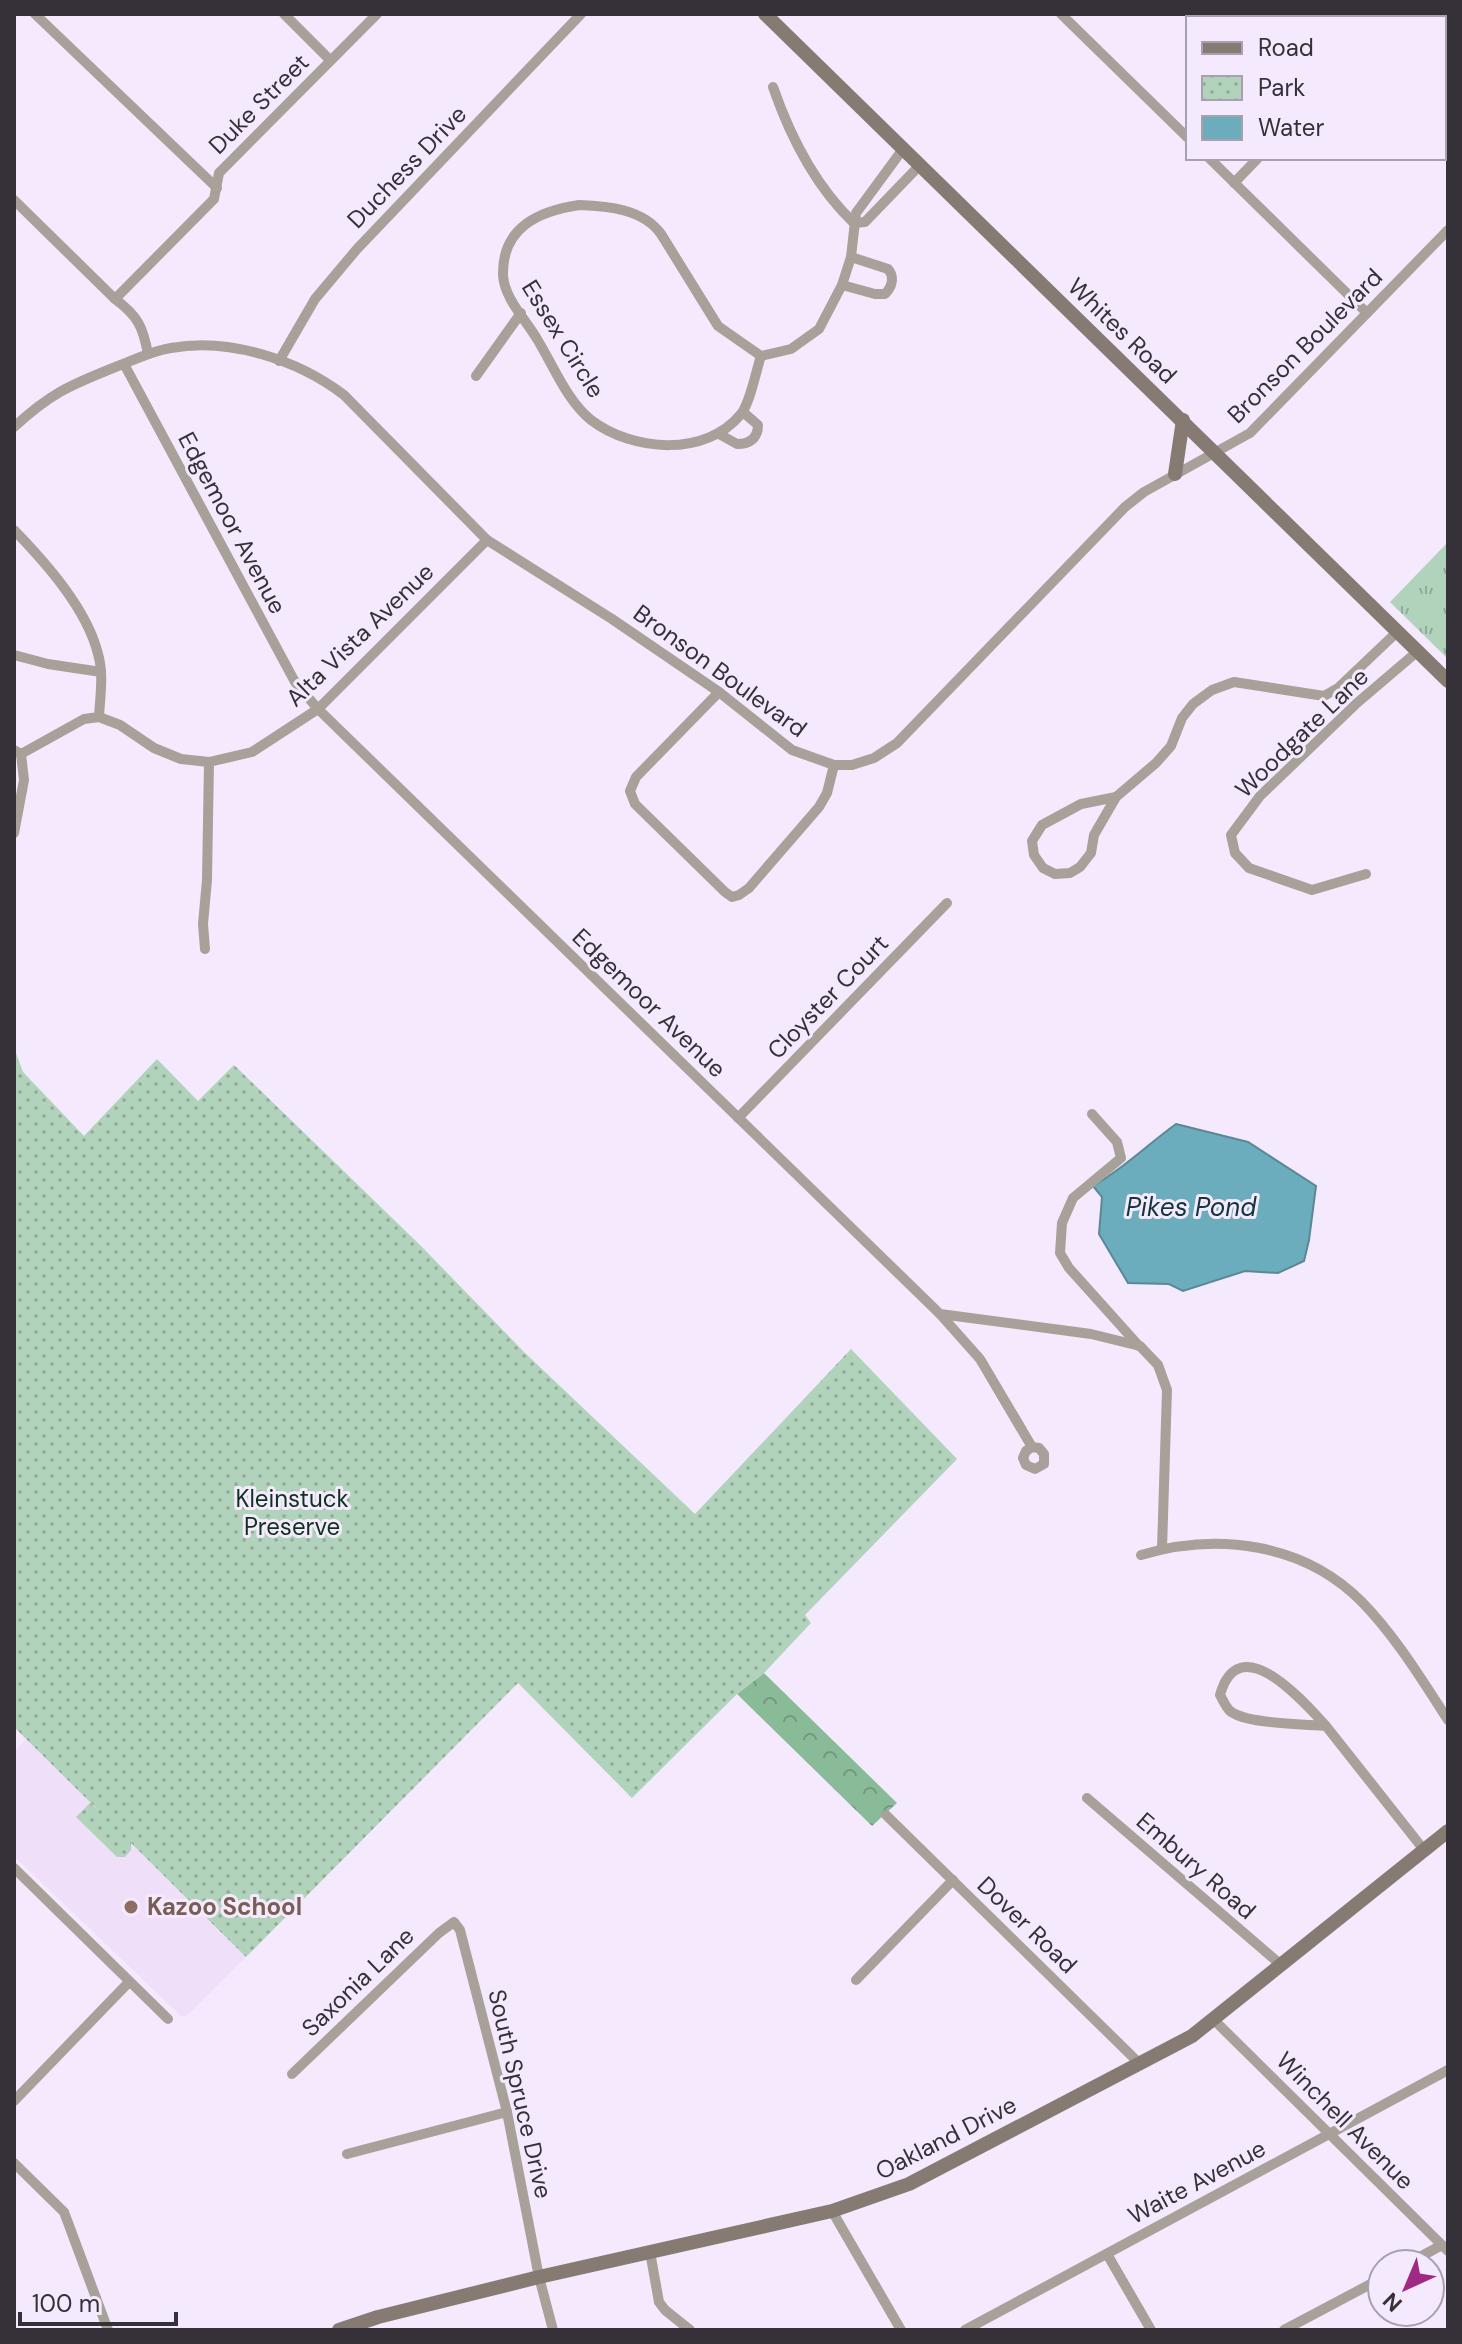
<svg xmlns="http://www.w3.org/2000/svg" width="1462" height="2344" font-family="'DM Sans',sans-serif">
  <defs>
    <pattern id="grass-tufts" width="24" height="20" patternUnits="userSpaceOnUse" patternTransform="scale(2)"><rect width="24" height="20" fill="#b1d2bb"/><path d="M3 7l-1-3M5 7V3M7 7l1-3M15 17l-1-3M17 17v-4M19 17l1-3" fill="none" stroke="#91ab99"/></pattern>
    <pattern id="forest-crowns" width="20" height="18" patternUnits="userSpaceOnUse" patternTransform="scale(2)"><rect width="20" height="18" fill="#8abb99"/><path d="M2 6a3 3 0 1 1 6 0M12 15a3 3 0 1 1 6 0" fill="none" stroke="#72997e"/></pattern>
    <pattern id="park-dots" width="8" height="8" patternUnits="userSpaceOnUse" patternTransform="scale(2)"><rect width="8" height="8" fill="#b1d2bb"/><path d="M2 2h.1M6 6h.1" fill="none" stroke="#91ab99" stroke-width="1.8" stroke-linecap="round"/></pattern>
  </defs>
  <rect width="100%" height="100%" fill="#f5eafd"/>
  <polygon fill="#efdff9" points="26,1739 246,1957 189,2014 182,2017 14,1856 14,1752"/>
  <polygon fill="url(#grass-tufts)" points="1448,542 1448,659 1390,602"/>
  <polygon fill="url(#forest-crowns)" points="764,1673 897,1803 872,1826 737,1694"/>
  <polygon fill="url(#park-dots)" points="14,1048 23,1072 84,1136 157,1059 198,1101 234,1065 420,1245 524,1352 695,1514 851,1349 957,1459 805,1615 811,1623 764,1673 737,1694 632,1798 518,1683 246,1957 131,1843 131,1850 125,1857 117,1857 76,1817 90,1803 101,1813 14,1727"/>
  <path fill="#6badbd" stroke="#5b8895" stroke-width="2" d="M1176,1124L1248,1142L1316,1186L1309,1240L1304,1261L1278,1273L1245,1271L1183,1291L1169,1284L1128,1283L1099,1234L1102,1197L1093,1186C1123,1169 1147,1145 1176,1124Z"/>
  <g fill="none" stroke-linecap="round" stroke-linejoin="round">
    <g stroke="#a8a19a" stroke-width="10">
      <polyline points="35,14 217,188"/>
      <polyline points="284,14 330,60"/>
      <polyline points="1061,14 1188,138"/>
      <polyline points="1392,18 1396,14"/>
      <path d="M773,87C790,136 816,187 854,223"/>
      <polyline points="1209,158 1367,313"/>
      <polyline points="1234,183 1258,158"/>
      <path d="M14,200L115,299C138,316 143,327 148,354"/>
      <path d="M579,205C608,206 643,209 661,234L718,326L761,356C756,371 750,403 741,414C706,457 633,452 591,420C567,401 553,365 537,339C526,320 504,298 503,275C502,227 539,211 579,205Z"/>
      <polyline points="854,223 865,222 920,165"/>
      <path d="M842,285L875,294H885C892,287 895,277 888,269L851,257"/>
      <polyline points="115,299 214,199 219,173 377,14"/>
      <polyline points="761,356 791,349 819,329 842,285 851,257 856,213 903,149"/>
      <polyline points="279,361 315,299 357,249 581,14"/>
      <polyline points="124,364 295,682 318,709 940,1314 1091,1334 1140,1346 1158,1365 1167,1390 1162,1549"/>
      <polyline points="476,376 521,313"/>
      <path d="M14,427C50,394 68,386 113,368C132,361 151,351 171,348C229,337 298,360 344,395L487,540L612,619L719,692L792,750L834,765H852L874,758L897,743L1125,507L1144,492L1250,433L1448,230"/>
      <path d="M719,434L737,444C750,444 758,438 758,425L743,412"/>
      <path d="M14,530C46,563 87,609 98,654C104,674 100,697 99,717"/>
      <polyline points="14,655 48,664 101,672"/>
      <polyline points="719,692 636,777 630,791 635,804 725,892 732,897 739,895 749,888 819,807 827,793 834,765"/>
      <polyline points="14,750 21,754 24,780 14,833"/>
      <polyline points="21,754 84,719 99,717 120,725 154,748 181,759 209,762 252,752 318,709 487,540"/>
      <polyline points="1116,797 1094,835 1091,853 1080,867 1070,873 1055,874 1043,868 1034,855 1032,841 1042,825 1081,804 1116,797 1156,763 1171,746 1182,718 1193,704 1212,690 1234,682 1324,696 1338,688 1398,631"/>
      <polyline points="1366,874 1312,890 1249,868 1235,853 1231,835 1260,796 1357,703 1418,651"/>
      <polyline points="205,949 203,924 207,880 209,762"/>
      <polyline points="1092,1114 1117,1142 1121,1158 1073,1198 1062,1223 1060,1253 1069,1268 1139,1346"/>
      <polyline points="738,1118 947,903"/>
      <polyline points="940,1314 980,1359 1032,1447 1039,1448 1044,1454 1044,1464 1035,1469 1026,1465 1023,1458 1026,1451 1032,1447"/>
      <path d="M1141,1555C1217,1532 1304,1543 1362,1602C1396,1637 1422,1680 1448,1720"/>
      <path d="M1326,1726C1303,1701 1239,1627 1220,1695C1223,1700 1226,1707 1230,1711C1246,1724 1303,1724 1326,1726L1424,1850"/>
      <polyline points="1087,1798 1280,1964"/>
      <polyline points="886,1815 1140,2064"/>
      <polyline points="14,1868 168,2019"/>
      <polyline points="856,1980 953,1880"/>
      <polyline points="1214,2020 1448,2251"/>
      <polyline points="292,2074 439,1933 454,1922 460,1930 507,2112 539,2277 553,2330"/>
      <polyline points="14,2101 129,1982"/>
      <polyline points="347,2154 507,2112"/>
      <polyline points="14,2163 64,2212 108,2330"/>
      <polyline points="832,2211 901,2330"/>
      <polyline points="650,2252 659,2302 665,2310 690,2330"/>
      <polyline points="1107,2254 1151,2330"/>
      <polyline points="1407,2264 1442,2245"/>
      <polyline points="965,2330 1448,2070"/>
      <polyline points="1284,2330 1382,2278"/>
    </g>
    <g stroke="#867b72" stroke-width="14">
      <polyline points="765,14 1448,681"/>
      <polyline points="1175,474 1183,420"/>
      <polyline points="339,2330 378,2317 539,2277 832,2211 909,2184 1192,2036 1448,1831"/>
    </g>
  </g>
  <circle fill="#8d6e63" stroke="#f5eafd" stroke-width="3" cx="131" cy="1907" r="8"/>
  <g text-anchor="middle" stroke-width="6" stroke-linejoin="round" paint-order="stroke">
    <g font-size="24" fill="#363138" stroke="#f5eafd">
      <text transform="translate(259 104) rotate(-45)" y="8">Duke Street</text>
      <text transform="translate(407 167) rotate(-46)" y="8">Duchess Drive</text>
      <text transform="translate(1122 331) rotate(44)" y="8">Whites Road</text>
      <text transform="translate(563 339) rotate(58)" y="8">Essex Circle</text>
      <text transform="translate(1305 346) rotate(-45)" y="8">Bronson Boulevard</text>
      <text transform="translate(232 523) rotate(62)" y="8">Edgemoor Avenue</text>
      <text transform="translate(360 635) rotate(-44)" y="8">Alta Vista Avenue</text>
      <text transform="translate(720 671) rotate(36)" y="8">Bronson Boulevard</text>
      <text transform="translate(1302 733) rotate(-44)" y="8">Woodgate Lane</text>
      <text transform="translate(828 997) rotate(-46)" y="8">Cloyster Court</text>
      <text transform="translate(649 1003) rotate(44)" y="8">Edgemoor Avenue</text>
      <text transform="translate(1196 1866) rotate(41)" y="8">Embury Road</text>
      <text transform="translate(1027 1925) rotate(44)" y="8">Dover Road</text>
      <text transform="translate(358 1982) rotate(-44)" y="8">Saxonia Lane</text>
      <text transform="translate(520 2094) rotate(77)" y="8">South Spruce Drive</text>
      <text transform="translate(1345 2121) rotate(45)" y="8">Winchell Avenue</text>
      <text transform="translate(946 2138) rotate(-27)" y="8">Oakland Drive</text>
      <text transform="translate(1197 2182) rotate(-28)" y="8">Waite Avenue</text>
    </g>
    <g font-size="24" fill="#0b321b" stroke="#f5eafd">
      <text x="292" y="1507">Kleinstuck<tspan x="292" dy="28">Preserve</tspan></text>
    </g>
    <g font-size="24" font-weight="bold" fill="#785e54" stroke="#f5eafd" text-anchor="start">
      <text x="147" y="1915">Kazoo School</text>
    </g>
    <g font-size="26" font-style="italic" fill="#14353d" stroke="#f5eafd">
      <text x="1191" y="1216">Pikes Pond</text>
    </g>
  </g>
  <rect width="1462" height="2344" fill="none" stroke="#363138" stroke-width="32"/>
  <rect x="1186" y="16" width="260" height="144" fill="#f5eafd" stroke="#a9a0ae" stroke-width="2"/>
  <rect x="1202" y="42" width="40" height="12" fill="#867b72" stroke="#a9a0ae" stroke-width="2"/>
  <text x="1258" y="56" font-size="24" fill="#363138">Road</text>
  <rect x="1202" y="76" width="40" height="24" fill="url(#park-dots)" stroke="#a9a0ae" stroke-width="2"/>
  <text x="1258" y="96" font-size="24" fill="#363138">Park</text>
  <rect x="1202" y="116" width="40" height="24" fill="#6badbd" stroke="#a9a0ae" stroke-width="2"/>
  <text x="1258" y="136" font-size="24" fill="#363138">Water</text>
  <g transform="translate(1406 2288) rotate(224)"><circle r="38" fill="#f5eafd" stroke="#a9a0ae" stroke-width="2"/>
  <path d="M0-6L14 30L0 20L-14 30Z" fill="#9f2983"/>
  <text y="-12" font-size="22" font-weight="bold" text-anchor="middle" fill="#363138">N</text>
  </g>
  <path d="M20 2312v12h156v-12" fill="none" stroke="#363138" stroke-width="4"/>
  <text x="32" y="2312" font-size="24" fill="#363138" stroke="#f5eafd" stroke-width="6" paint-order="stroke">100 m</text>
</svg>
